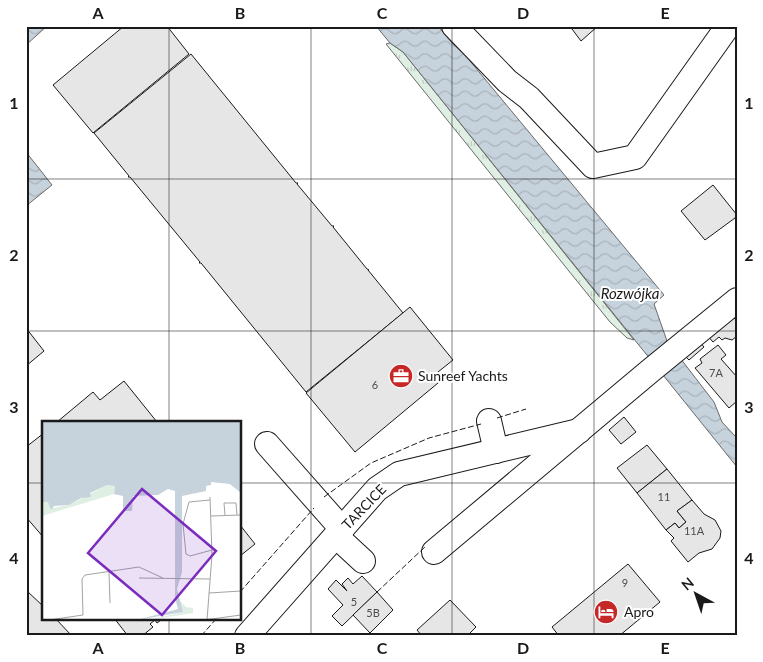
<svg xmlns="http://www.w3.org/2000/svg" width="763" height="662" font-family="Lato,sans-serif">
  <defs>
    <pattern id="grass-tufts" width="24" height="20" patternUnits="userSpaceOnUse" patternTransform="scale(1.25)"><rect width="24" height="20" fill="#e0efe3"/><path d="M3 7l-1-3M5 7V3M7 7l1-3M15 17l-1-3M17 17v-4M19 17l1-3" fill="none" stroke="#c0ccc2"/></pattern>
    <pattern id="water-waves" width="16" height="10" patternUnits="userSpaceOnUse" patternTransform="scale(1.25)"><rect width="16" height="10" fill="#c6d2dc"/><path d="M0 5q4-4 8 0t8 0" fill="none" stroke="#aab4bc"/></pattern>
  </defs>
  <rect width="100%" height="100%" fill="#fff"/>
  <polygon fill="url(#grass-tufts)" stroke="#6a6a6a" points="390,43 403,52 634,340 627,338 610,322 386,44"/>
  <g fill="url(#water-waves)" stroke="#6a6a6a">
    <polygon points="26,26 47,26 26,45"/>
    <polygon points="376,26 438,26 452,43 465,55 664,295 654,304 667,341 714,402 722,422 735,436 737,436 737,467 403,52 390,43"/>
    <polygon points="26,152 52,185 26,206"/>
  </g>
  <g fill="#e6e6e6" stroke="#1a1a1a">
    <polygon points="124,26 167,26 189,54 93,133 53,85"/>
    <polygon points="575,26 598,26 581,41 572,29"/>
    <polygon points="191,54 296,183 298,183 297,184 332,226 334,226 333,227 367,269 369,270 368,270 403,313 306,392 201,263 199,263 200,262 130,177 128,177 129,176 94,133"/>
    <polygon points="713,185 737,215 735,218 705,240 681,211"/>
    <polygon points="410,307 453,360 438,372 444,378 355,452 306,393"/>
    <polygon points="731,315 737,321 737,336 732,340 725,338 722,340 719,337 713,342 707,335"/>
    <polygon points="26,328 44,351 26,366"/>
    <polygon points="699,341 704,347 689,360 683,354"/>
    <polygon points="718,345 726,355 721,359 737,377 737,401 729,408 695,368 702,363 700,359"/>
    <polygon points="124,381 157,422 57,422 93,392 100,400"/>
    <polygon points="624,417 636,432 621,444 609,430"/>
    <polygon points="44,433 44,538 26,517 26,447"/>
    <polygon points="647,445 667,469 637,493 617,468"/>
    <polygon points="667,469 692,500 677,511 686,522 679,528 675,523 666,530 637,493"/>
    <polygon points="692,500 704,514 715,520 721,531 720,538 712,549 699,553 688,562 671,541 674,538 666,530 675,523 679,528 686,522 677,511"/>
    <polygon points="240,525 255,544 240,556"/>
    <polygon points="628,564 660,602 619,636 559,636 552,627"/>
    <polygon points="362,576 377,592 342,626 332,616 343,605 328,589 336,580 347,591 342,584 348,578 353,584"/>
    <polygon points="26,590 44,607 44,618 55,618 72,636 26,636"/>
    <polygon points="377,592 393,610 370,633 353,615"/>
    <polygon points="450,600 476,627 467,636 422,636 417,630"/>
    <polygon points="114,618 164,618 157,623 155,620 150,624 153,627 142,636 128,636"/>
  </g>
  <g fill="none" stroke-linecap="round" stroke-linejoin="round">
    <g stroke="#1a1a1a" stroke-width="26">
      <g id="minor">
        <polyline points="454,26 507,81 529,98 593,166 635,157 728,26"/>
        <polyline points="489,421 496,451"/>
        <polyline points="267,444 342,529"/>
        <polyline points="336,536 363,561"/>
        <polyline points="434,552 650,371 737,300"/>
        <polyline points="247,636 377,489 399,474 579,431"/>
      </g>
    </g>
    <use href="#minor" stroke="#fff" stroke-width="24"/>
    <g stroke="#1a1a1a" stroke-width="1" stroke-dasharray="6 2.5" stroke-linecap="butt">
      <polyline points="497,418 526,409"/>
      <polyline points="324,497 371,463 429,438 481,424"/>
      <polyline points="240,592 314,508"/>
      <polyline points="377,592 426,546"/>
      <polyline points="201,636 217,618"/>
    </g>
  </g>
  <path fill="none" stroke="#1a1a1a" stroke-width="1" stroke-opacity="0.55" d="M169,26V422M311,26V636M452,26V636M594,26V636M26,179H737M26,331H737M26,483H44M240,483H737M169,618V636"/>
  <defs>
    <g id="office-disc" transform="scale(1.25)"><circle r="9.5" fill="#c62828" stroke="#fff"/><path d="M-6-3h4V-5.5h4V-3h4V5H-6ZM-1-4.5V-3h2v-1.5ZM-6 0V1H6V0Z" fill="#fff"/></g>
    <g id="hotel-disc" transform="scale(1.25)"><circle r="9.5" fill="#c62828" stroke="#fff"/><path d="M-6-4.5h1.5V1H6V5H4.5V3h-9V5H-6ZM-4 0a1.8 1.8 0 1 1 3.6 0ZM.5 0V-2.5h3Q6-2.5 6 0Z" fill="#fff"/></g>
  </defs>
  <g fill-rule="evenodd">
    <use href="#office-disc" x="401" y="376"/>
    <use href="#hotel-disc" x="606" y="612"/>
  </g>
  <g text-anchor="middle" stroke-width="4" stroke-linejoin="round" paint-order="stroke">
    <g font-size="11" fill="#4d4d4d">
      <text x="716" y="377">7A</text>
      <text x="375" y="389">6</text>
      <text x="664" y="501">11</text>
      <text x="694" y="535">11A</text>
      <text x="625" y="587">9</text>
      <text x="354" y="606">5</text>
      <text x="373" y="617">5B</text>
    </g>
    <g font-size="14" fill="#1a1a1a" stroke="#fff" text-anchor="start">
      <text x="418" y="381">Sunreef Yachts</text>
      <text x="624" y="617">Apro</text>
    </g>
    <g font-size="14" fill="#1a1a1a" stroke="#fff">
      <text transform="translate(364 507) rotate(-46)" y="5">TARCICE</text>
    </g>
    <g font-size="15" font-style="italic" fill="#1a1a1a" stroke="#fff">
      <text x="630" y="299">Rozwójka</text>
    </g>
  </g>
  <g transform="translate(42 421)">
    <rect width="199" height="199" fill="#fff"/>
    <path d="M65,64L73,65L72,73L0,95V81H6L10,87L27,84ZM137,179L144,186L151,187V192L107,199L141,191Z" fill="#e0efe3"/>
    <path d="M0,0H199V72L188,63L169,61V64L164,65V70L140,75V151L135,168L141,191L95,199L136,188L133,177V70L126,68L116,74L91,75L90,90H81V75L72,73L73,65L65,64L48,72L49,76L39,77L27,84L12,85L9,89L6,81H0Z" fill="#c6d2dc"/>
    <path fill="none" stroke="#a3a3a3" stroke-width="1" d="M168,79L147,81L141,103L144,133L148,135L170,129M183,94L182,82H194L195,94M169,95L199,94M67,151L68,182M97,157L168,158M167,172L199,170M7,199L41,194L40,158L43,154L97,146L121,157M162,199L199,194M165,199L170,134L168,76"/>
    <path fill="#7b2cbf" fill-opacity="0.15" stroke="#7b2cbf" stroke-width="2.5" d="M100,68L174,130L120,194L46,132Z"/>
    <rect width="199" height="199" fill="none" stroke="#1a1a1a" stroke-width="2.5"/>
  </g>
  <rect width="763" height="662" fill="none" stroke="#ffffff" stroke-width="55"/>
  <g transform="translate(696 594) rotate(320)" stroke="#ffffff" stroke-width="4" paint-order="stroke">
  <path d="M0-4L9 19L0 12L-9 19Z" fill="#1a1a1a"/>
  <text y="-8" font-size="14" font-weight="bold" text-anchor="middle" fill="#1a1a1a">N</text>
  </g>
  <rect x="28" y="28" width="708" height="606" fill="none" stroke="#1a1a1a" stroke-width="2"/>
  <g font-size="16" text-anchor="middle" font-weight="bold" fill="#1a1a1a">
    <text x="98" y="19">A</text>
    <text x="240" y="19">B</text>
    <text x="382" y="19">C</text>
    <text x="523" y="19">D</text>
    <text x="665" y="19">E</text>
    <text x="14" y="109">1</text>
    <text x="749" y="109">1</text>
    <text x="14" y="261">2</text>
    <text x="749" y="261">2</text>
    <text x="14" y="413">3</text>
    <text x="749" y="413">3</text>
    <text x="14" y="564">4</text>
    <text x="749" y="564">4</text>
    <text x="98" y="654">A</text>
    <text x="240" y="654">B</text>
    <text x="382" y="654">C</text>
    <text x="523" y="654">D</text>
    <text x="665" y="654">E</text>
  </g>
</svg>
